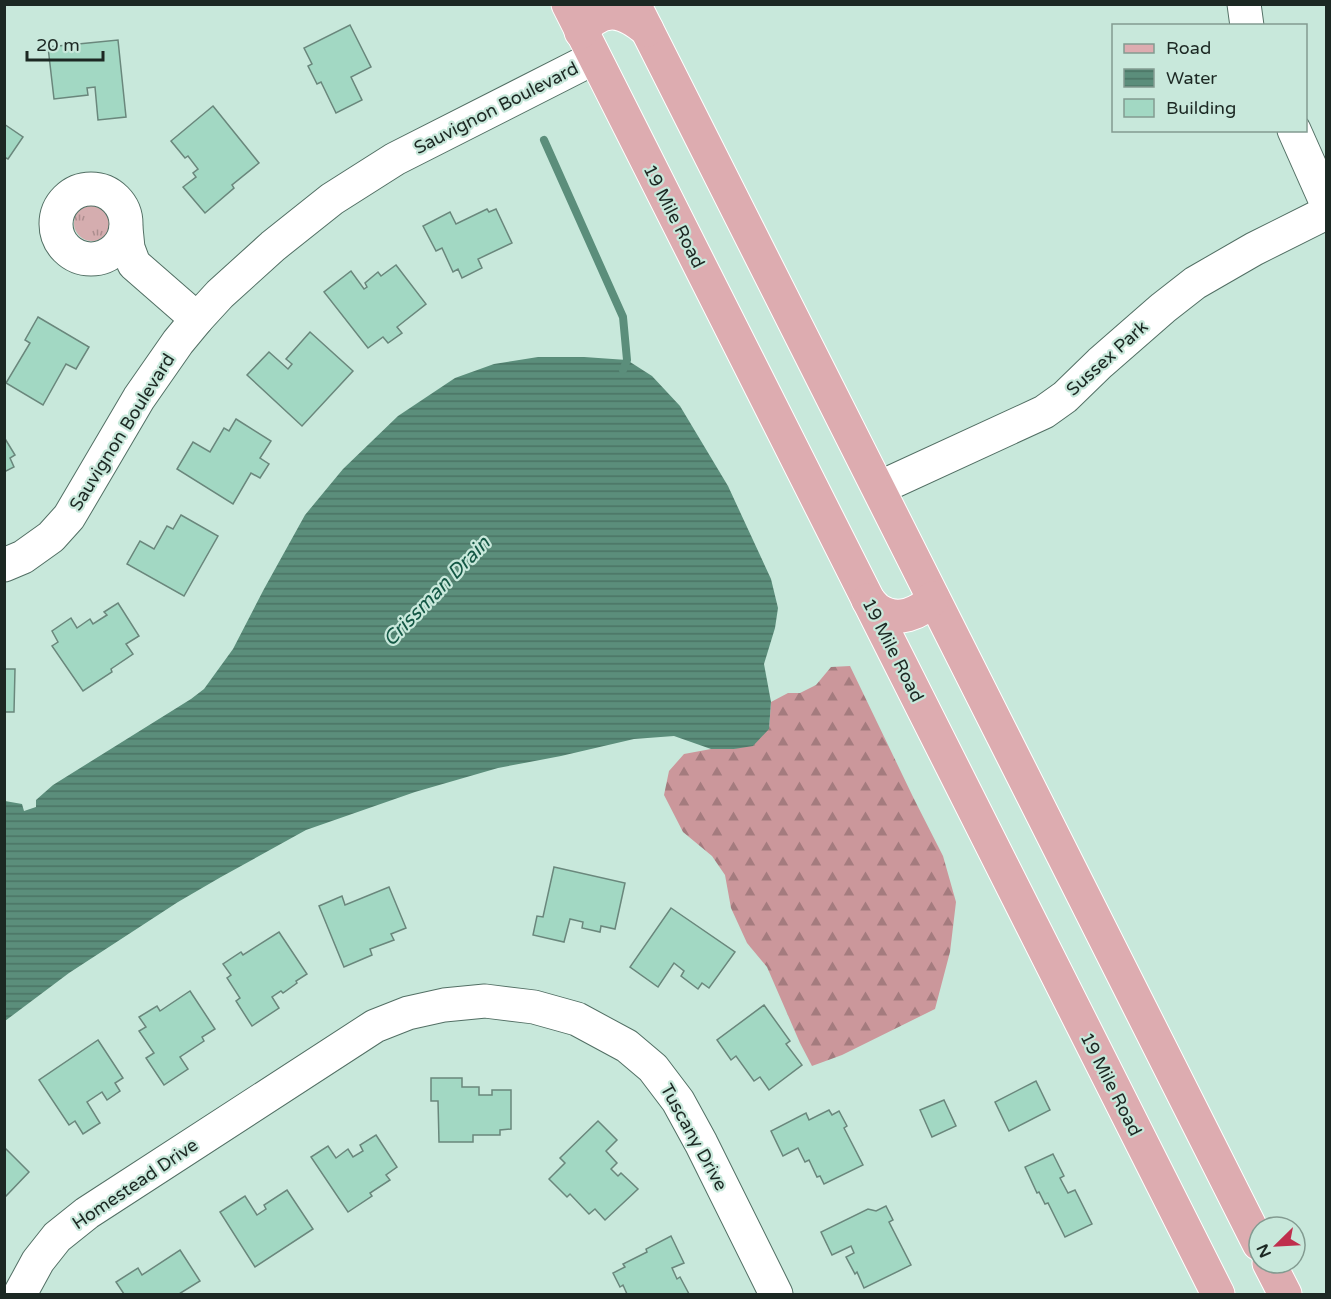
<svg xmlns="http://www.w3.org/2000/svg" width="1331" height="1299" font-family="'Varela Round',sans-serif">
  <defs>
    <pattern id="grass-tufts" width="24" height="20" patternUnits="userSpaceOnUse" patternTransform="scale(1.5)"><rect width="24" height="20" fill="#d5adaf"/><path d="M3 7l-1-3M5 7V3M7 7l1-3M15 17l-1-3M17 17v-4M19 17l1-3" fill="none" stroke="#ac8d8e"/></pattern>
    <pattern id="forest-firs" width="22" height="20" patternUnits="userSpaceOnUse" patternTransform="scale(1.5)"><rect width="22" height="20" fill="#cb979b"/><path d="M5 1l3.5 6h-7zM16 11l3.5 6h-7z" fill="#a47b7e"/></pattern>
    <pattern id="water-rules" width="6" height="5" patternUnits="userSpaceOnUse" patternTransform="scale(1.5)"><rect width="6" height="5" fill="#5b8e7b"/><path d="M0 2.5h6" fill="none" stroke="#4a7464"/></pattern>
  </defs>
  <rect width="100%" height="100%" fill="#c8e8db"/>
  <circle fill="url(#grass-tufts)" cx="92" cy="223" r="18"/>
  <polygon fill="url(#forest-firs)" points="850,666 914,799 943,856 956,902 950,952 935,1009 842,1055 812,1066 800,1043 767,967 747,943 731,908 725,875 712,856 683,832 664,795 669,771 684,754 711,749 734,749 769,729 771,702 788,693 800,693 816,685 831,667"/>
  <polygon fill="url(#water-rules)" points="538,357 584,357 627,360 652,376 680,406 728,486 771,579 778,608 775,628 764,664 771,702 769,729 753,746 734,749 711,749 674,736 634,739 561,756 498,768 415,792 306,830 221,877 178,902 69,973 5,1021 5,801 22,804 24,811 36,807 36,800 53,785 191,699 204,689 233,649 264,589 305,515 343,469 398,416 455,378 494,364"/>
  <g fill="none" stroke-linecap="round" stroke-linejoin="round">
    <polyline stroke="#5b8e7b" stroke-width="8" points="544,140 623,317 627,360 623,370"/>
  </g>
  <g fill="#a2d8c3" stroke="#6a877c" stroke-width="1.5">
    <polygon points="350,25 371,67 351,77 362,100 336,113 321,82 317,84 308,66 312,64 304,48"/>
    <polygon points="118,40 126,117 98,120 95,87 87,88 88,95 54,99 48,47"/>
    <polygon points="213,106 259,163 232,185 234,188 205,213 183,187 196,177 193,173 198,169 188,156 185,158 171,141"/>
    <polygon points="4,124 23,137 8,159 4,157"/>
    <polygon points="487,209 489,212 496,209 512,243 478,259 482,268 462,278 458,269 453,272 442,248 436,251 423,226 450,212 456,224"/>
    <polygon points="396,265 426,304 397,327 402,333 388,343 383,337 368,348 324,292 351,271 364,289 367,287 365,283 378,272 381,276"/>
    <polygon points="38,317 89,347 76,369 66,364 43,405 6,383 30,343 25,340"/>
    <polygon points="310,332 353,371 302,426 247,375 269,352 288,369 292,364 286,359"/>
    <polygon points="236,419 271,441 260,458 269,464 260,478 251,473 233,504 177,469 193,442 210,452 224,428 229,431"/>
    <polygon points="4,437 15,455 10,458 14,467 4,472"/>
    <polygon points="181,515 218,536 184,596 127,564 140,541 154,549 167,526 173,529"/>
    <polygon points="118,603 139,636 126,644 133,654 111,669 112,672 83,691 52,646 58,642 52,631 71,618 77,628 90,619 93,624 107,615 104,612"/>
    <polygon points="4,669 15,669 14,712 4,712"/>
    <polygon points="554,867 625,883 615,929 601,926 600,932 582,928 583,922 570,919 564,942 533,935 537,916 543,917"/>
    <polygon points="389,887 406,928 391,934 394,940 370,949 372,955 344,967 319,906 342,896 345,905"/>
    <polygon points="671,908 735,952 709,988 702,983 698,989 681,976 684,971 674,963 658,987 630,967"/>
    <polygon points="279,932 307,974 296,981 297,983 283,993 281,991 272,997 279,1008 252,1026 236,1001 240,998 227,978 231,975 223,964 241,952 243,955"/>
    <polygon points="190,991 215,1029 202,1037 204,1041 180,1057 188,1069 164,1085 146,1058 154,1053 139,1031 146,1027 139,1017 157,1006 160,1011"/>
    <polygon points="764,1005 790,1041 786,1044 802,1065 769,1090 760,1077 754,1081 736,1056 731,1060 717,1040"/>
    <polygon points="98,1040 123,1078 115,1083 120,1091 107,1100 102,1092 87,1102 100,1123 83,1134 75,1121 69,1125 39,1080"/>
    <polygon points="431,1078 462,1078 462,1087 479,1087 479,1095 492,1095 492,1090 511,1090 511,1129 500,1130 500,1135 473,1135 473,1142 439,1142 438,1101 431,1101"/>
    <polygon points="1036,1081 1050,1110 1009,1131 995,1102"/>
    <polygon points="944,1100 956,1126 932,1137 920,1110"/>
    <polygon points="829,1110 832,1115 839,1111 847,1126 844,1128 863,1165 824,1184 820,1176 817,1177 809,1160 805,1162 798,1148 783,1156 771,1131 806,1113 809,1120"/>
    <polygon points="598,1121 617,1140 606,1151 617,1163 611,1169 618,1176 621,1173 638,1189 605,1220 595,1209 589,1214 570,1194 567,1197 549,1179 565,1163 560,1158"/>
    <polygon points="376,1135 397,1167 386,1175 390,1180 370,1193 372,1196 348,1212 311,1157 328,1146 336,1158 348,1149 353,1157 363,1151 360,1145"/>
    <polygon points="4,1147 29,1172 6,1196 4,1195"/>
    <polygon points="1053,1154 1064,1176 1060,1178 1068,1193 1075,1190 1092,1224 1065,1237 1048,1203 1045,1204 1039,1192 1037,1193 1025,1167"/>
    <polygon points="287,1190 313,1229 255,1267 220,1212 245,1196 257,1215 266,1209 264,1205"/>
    <polygon points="886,1206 893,1220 889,1222 911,1265 864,1288 857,1272 855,1274 846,1257 854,1253 851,1246 832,1255 821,1232 868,1209 876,1211"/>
    <polygon points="671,1236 684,1263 672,1268 677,1279 680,1277 689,1294 627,1294 623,1285 620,1287 613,1273 625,1267 623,1264 647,1252 646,1249"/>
    <polygon points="180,1250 200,1281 179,1294 124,1294 116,1282 138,1268 142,1275"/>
  </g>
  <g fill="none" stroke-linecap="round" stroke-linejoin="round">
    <g stroke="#526f64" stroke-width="35">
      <g id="minor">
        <polyline points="1244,4 1247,26"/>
        <polyline points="1294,130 1326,202"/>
        <circle cx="91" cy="224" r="35"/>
        <polyline points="126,228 128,248 134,264 197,319"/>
        <polyline points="879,488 1044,412 1065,397 1100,363 1163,308 1195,283 1254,249 1326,213"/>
        <polyline points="4,565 23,557 51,537 69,517 139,398 178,342 197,319 220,294 273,246 332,199 395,159 594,58"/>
        <polyline points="20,1294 38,1261 57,1237 87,1213 375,1026 408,1013 444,1005 485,1001 534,1007 577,1019 627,1046 653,1068 678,1101 701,1143 776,1294"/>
      </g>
    </g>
    <g stroke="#fff" stroke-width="35">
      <g id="major">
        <polyline points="568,4 1218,1294"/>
        <polyline points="634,4 1259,1244"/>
        <path d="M581,32C603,4 623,10 647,30"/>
        <path d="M868,600C871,603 875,608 878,610C897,623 920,614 933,598"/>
        <polyline points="1269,1263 1285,1294"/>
      </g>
    </g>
    <use href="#minor" stroke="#fff" stroke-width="33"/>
    <use href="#major" stroke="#ddacb0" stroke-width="33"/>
  </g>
  <g text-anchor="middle" stroke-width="4.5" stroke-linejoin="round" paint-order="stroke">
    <g font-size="18" fill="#1c2823" stroke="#c8e8db">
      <text transform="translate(496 108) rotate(-27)" y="6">Sauvignon Boulevard</text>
      <text transform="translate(674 216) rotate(63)" y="6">19 Mile Road</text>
      <text transform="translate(1107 358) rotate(-42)" y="6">Sussex Park</text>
      <text transform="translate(122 432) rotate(-58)" y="6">Sauvignon Boulevard</text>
      <text transform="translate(893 650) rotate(63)" y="6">19 Mile Road</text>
      <text transform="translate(1111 1084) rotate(63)" y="6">19 Mile Road</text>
      <text transform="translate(694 1137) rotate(61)" y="6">Tuscany Drive</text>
      <text transform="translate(135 1184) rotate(-34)" y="6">Homestead Drive</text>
    </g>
    <g font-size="20" font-style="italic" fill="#145845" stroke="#c8e8db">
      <text transform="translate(436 591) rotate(-46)" y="7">Crissman Drain</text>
    </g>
  </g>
  <rect width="1331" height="1299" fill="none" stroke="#1c2823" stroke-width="12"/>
  <rect x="1112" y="24" width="195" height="108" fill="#c8e8db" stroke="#839b91" stroke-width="1.5"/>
  <rect x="1124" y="44" width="30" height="9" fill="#ddacb0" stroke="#839b91" stroke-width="1.5"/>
  <text x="1166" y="54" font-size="18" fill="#1c2823">Road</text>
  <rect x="1124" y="69" width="30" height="18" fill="url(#water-rules)" stroke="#839b91" stroke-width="1.5"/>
  <text x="1166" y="84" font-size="18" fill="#1c2823">Water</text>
  <rect x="1124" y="99" width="30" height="18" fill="#a2d8c3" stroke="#839b91" stroke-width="1.5"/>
  <text x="1166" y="114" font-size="18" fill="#1c2823">Building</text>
  <g transform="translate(1277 1245) rotate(246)"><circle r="28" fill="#c8e8db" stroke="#839b91" stroke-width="1.5"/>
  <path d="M0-4.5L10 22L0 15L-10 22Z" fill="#bf2f4d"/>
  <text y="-9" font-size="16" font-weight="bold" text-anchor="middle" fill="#1c2823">N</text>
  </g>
  <path d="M27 51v9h76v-9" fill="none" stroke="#1c2823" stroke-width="3"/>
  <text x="36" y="51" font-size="18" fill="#1c2823" stroke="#c8e8db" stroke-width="4.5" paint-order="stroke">20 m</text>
</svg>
